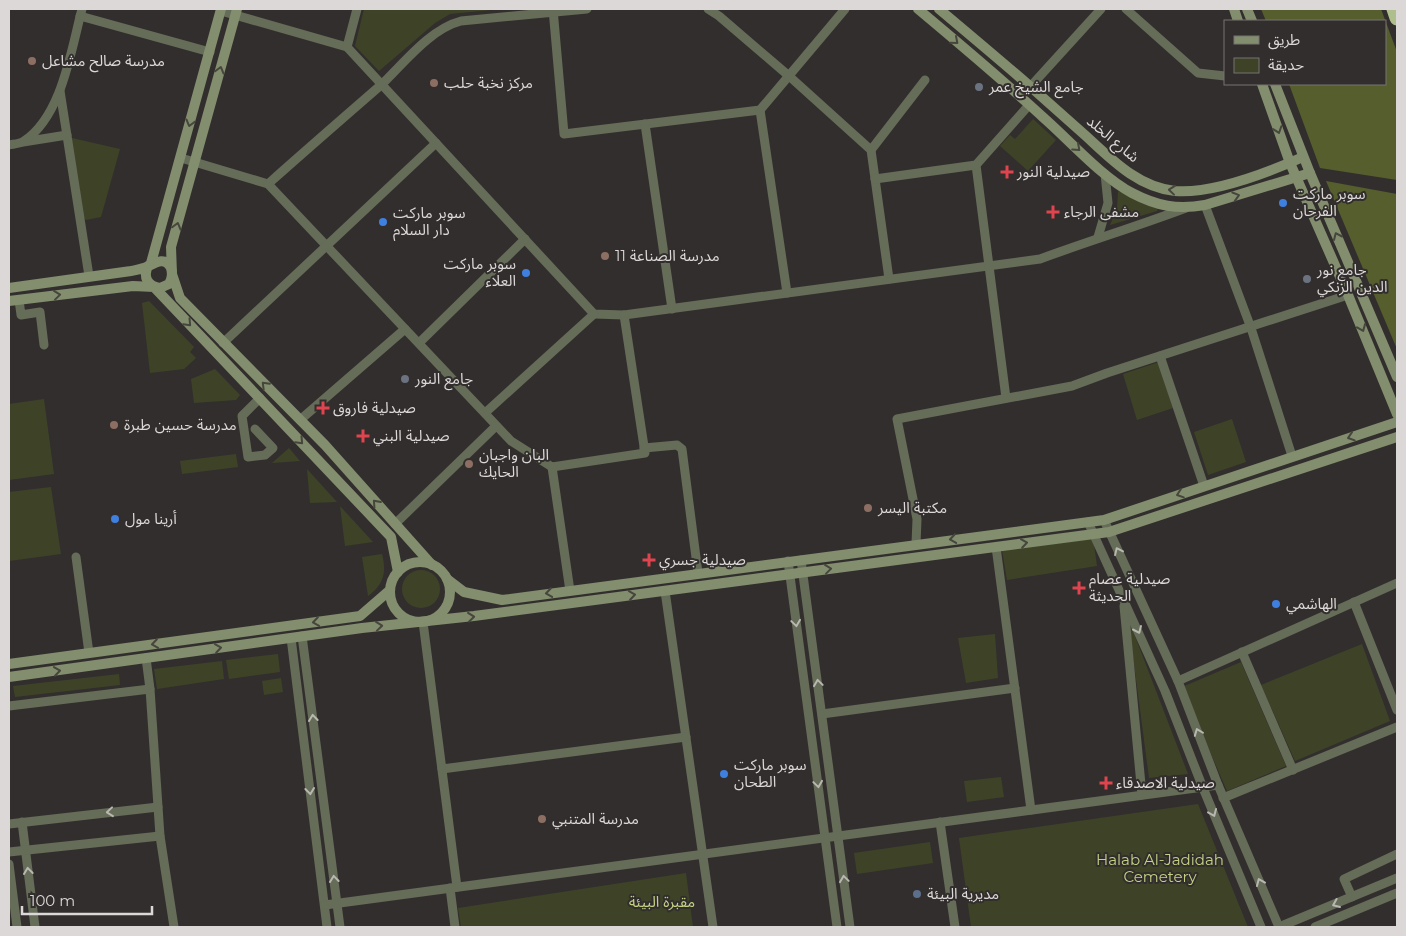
<svg xmlns="http://www.w3.org/2000/svg" width="1406" height="936" font-family="Montserrat,'Noto Sans Arabic',sans-serif">
  <rect width="100%" height="100%" fill="#322e2d"/>
  <g fill="#3e4328">
    <polygon points="364,9 501,9 450,14 435,23 379,71 355,46"/>
    <polygon points="1033,119 1056,140 1028,171 1000,146 1010,135 1015,139"/>
    <polygon points="72,138 120,149 101,217 86,220 82,217 70,142"/>
    <polygon points="1118,191 1158,208 1157,211 1110,225 1117,209"/>
    <polygon points="149,301 194,347 190,352 196,358 184,369 150,373 142,303"/>
    <polygon points="1159,362 1173,408 1137,420 1123,374"/>
    <polygon points="215,369 240,395 236,400 194,403 191,379"/>
    <polygon points="44,399 54,474 9,480 9,404"/>
    <polygon points="1232,419 1246,462 1208,475 1194,432"/>
    <polygon points="289,448 300,461 272,463"/>
    <polygon points="236,454 238,467 182,474 180,461"/>
    <polygon points="307,469 337,502 310,503"/>
    <polygon points="51,487 61,554 9,561 9,492"/>
    <polygon points="340,506 373,542 345,546"/>
    <polygon points="1093,537 1097,566 1007,580 1002,550"/>
    <path d="M382,554C387,573 383,585 368,596L362,557Z"/>
    <circle cx="421" cy="589" r="19"/>
    <polygon points="1128,618 1188,774 1149,778"/>
    <polygon points="995,634 998,678 966,683 958,638"/>
    <polygon points="1362,644 1390,721 1295,761 1261,685"/>
    <polygon points="278,654 280,672 229,679 226,660"/>
    <polygon points="222,661 224,679 157,689 154,669"/>
    <polygon points="1241,662 1286,766 1227,791 1182,687"/>
    <polygon points="119,674 120,685 15,697 13,686"/>
    <polygon points="281,678 283,692 264,695 262,681"/>
    <polygon points="1001,777 1004,797 967,802 964,781"/>
    <polygon points="1198,804 1248,927 971,927 959,838"/>
    <polygon points="930,842 933,863 857,874 854,853"/>
    <polygon points="686,873 693,927 461,927 458,908"/>
  </g>
  <g fill="#575e2e">
    <polygon points="1261,9 1381,9 1397,52 1397,180 1320,168 1289,84 1385,84 1385,21 1266,21"/>
    <polygon points="1326,181 1397,194 1397,349"/>
  </g>
  <g fill="none" stroke-linecap="round" stroke-linejoin="round">
    <g stroke="#656c58" stroke-width="9">
      <polyline points="553,9 564,134 760,110 845,9"/>
      <polyline points="708,9 719,16 789,76 871,150 889,279"/>
      <polyline points="1126,9 1198,73 1225,76"/>
      <path d="M221,11L347,47L594,314L624,315L1040,259C1089,241 1138,226 1186,208"/>
      <polyline points="80,16 210,52"/>
      <polyline points="347,47 357,9"/>
      <polyline points="1030,87 1101,9"/>
      <polyline points="60,91 89,276"/>
      <polyline points="760,110 787,293"/>
      <polyline points="645,124 672,309"/>
      <polyline points="23,142 67,135"/>
      <path d="M9,145C13,144 20,144 24,141C62,116 71,50 82,9"/>
      <polyline points="871,150 925,80"/>
      <polyline points="181,158 268,184 511,441 552,467 645,453 624,315"/>
      <polyline points="976,165 1006,398"/>
      <polyline points="875,179 976,165 1029,105"/>
      <path d="M268,184C305,151 343,118 381,85C404,63 430,29 461,21L587,9"/>
      <polyline points="1205,205 1251,328 1292,456"/>
      <polyline points="1098,237 1108,203 1105,174"/>
      <polyline points="19,300 21,315 40,312 44,345"/>
      <polyline points="223,343 436,143"/>
      <polyline points="419,343 525,239"/>
      <polyline points="1160,356 1204,486"/>
      <polyline points="485,413 594,314"/>
      <polyline points="300,420 405,329"/>
      <polyline points="255,429 273,448 265,455 248,457 242,416 260,398"/>
      <polyline points="644,448 677,445 682,449 698,573"/>
      <polyline points="552,467 570,591"/>
      <polyline points="1104,520 1178,681 1218,785 1279,927"/>
      <polyline points="1088,522 1165,691 1203,788 1261,927"/>
      <polyline points="395,524 496,426"/>
      <polyline points="916,544 917,519 897,419 1072,386 1107,373 1348,295"/>
      <polyline points="996,547 1031,810"/>
      <polyline points="76,557 89,653"/>
      <polyline points="801,560 850,927"/>
      <polyline points="788,561 837,927"/>
      <polyline points="665,591 713,927"/>
      <polyline points="1354,602 1397,710"/>
      <polyline points="1124,606 1142,795"/>
      <polyline points="423,622 457,887"/>
      <polyline points="302,636 340,927"/>
      <polyline points="291,638 327,927"/>
      <polyline points="1242,652 1293,770"/>
      <polyline points="146,658 150,689 160,836 174,927"/>
      <polyline points="1178,681 1397,583"/>
      <polyline points="9,706 150,689"/>
      <polyline points="822,714 1015,688"/>
      <polyline points="442,769 686,737"/>
      <polyline points="1223,798 1397,727"/>
      <polyline points="22,822 35,927"/>
      <polyline points="940,822 955,927"/>
      <polyline points="9,824 158,807"/>
      <polyline points="9,852 160,836"/>
      <polyline points="9,864 17,927"/>
      <polyline points="450,888 455,927"/>
      <polyline points="1352,897 1344,879 1397,854"/>
      <polyline points="325,905 1218,785"/>
      <polyline points="1279,927 1397,878"/>
      <polyline points="1315,927 1397,893"/>
    </g>
    <g stroke="#828e6e" stroke-width="10">
      <polyline points="237,9 171,247 172,274 180,298 325,445 432,565"/>
      <path d="M918,9C961,45 1004,81 1045,119C1071,142 1102,177 1132,193C1157,206 1177,210 1205,205L1310,173"/>
      <path d="M939,9C970,35 1001,61 1032,88C1050,104 1068,120 1086,136C1112,160 1138,187 1175,191C1212,194 1269,172 1303,157"/>
      <polyline points="1234,9 1238,21"/>
      <polyline points="1247,9 1252,21"/>
      <polyline points="1262,84 1290,163 1348,295 1397,414"/>
      <polyline points="1275,84 1310,173 1397,377"/>
      <polyline points="151,263 221,9"/>
      <path d="M9,288L131,271C136,270 142,269 147,267C155,263 165,256 171,268C173,274 172,279 169,284L160,288C147,286 143,277 148,266"/>
      <polyline points="9,301 133,286 154,287 391,537 398,572"/>
      <circle cx="420" cy="592" r="30"/>
      <polyline points="447,579 464,592 502,600 1104,520 1397,422"/>
      <polyline points="9,664 360,616 390,590"/>
      <polyline points="9,677 362,628 474,616 1109,532 1397,437"/>
    </g>
    <polyline stroke="#aebf8d" stroke-width="15" points="1394,9 1397,18"/>
  </g>
  <defs><path id="oneway-chevron" d="M-2-3.5L2.5 0L-2 3.5" fill="none" stroke-width="1.6" stroke-linecap="round" stroke-linejoin="round" transform="scale(1.25)"/></defs>
  <g stroke="#46463d">
    <use href="#oneway-chevron" transform="translate(955 41) rotate(41)"/>
    <use href="#oneway-chevron" transform="translate(220 70) rotate(-75)"/>
    <use href="#oneway-chevron" transform="translate(190 123) rotate(105)"/>
    <use href="#oneway-chevron" transform="translate(1278 130) rotate(71)"/>
    <use href="#oneway-chevron" transform="translate(1077 148) rotate(42)"/>
    <use href="#oneway-chevron" transform="translate(1172 190) rotate(-174)"/>
    <use href="#oneway-chevron" transform="translate(1236 196) rotate(-17)"/>
    <use href="#oneway-chevron" transform="translate(177 226) rotate(-75)"/>
    <use href="#oneway-chevron" transform="translate(1337 236) rotate(-114)"/>
    <use href="#oneway-chevron" transform="translate(57 295) rotate(-7)"/>
    <use href="#oneway-chevron" transform="translate(188 323) rotate(47)"/>
    <use href="#oneway-chevron" transform="translate(1362 328) rotate(68)"/>
    <use href="#oneway-chevron" transform="translate(265 385) rotate(-135)"/>
    <use href="#oneway-chevron" transform="translate(1351 437) rotate(162)"/>
    <use href="#oneway-chevron" transform="translate(300 441) rotate(47)"/>
    <use href="#oneway-chevron" transform="translate(1180 494) rotate(161)"/>
    <use href="#oneway-chevron" transform="translate(376 503) rotate(-132)"/>
    <use href="#oneway-chevron" transform="translate(953 539) rotate(172)"/>
    <use href="#oneway-chevron" transform="translate(1024 543) rotate(-8)"/>
    <use href="#oneway-chevron" transform="translate(828 569) rotate(-7)"/>
    <use href="#oneway-chevron" transform="translate(549 593) rotate(172)"/>
    <use href="#oneway-chevron" transform="translate(632 595) rotate(-8)"/>
    <use href="#oneway-chevron" transform="translate(471 617) rotate(-6)"/>
    <use href="#oneway-chevron" transform="translate(316 622) rotate(172)"/>
    <use href="#oneway-chevron" transform="translate(379 626) rotate(-6)"/>
    <use href="#oneway-chevron" transform="translate(155 644) rotate(172)"/>
    <use href="#oneway-chevron" transform="translate(218 648) rotate(-8)"/>
    <use href="#oneway-chevron" transform="translate(57 671) rotate(-8)"/>
  </g>
  <g stroke="#b8b8b1">
    <use href="#oneway-chevron" transform="translate(1118 551) rotate(-115)"/>
    <use href="#oneway-chevron" transform="translate(796 623) rotate(82)"/>
    <use href="#oneway-chevron" transform="translate(1138 630) rotate(66)"/>
    <use href="#oneway-chevron" transform="translate(818 683) rotate(-98)"/>
    <use href="#oneway-chevron" transform="translate(313 718) rotate(-97)"/>
    <use href="#oneway-chevron" transform="translate(1198 732) rotate(-111)"/>
    <use href="#oneway-chevron" transform="translate(818 784) rotate(82)"/>
    <use href="#oneway-chevron" transform="translate(310 791) rotate(83)"/>
    <use href="#oneway-chevron" transform="translate(110 812) rotate(174)"/>
    <use href="#oneway-chevron" transform="translate(1213 813) rotate(67)"/>
    <use href="#oneway-chevron" transform="translate(28 871) rotate(-97)"/>
    <use href="#oneway-chevron" transform="translate(334 879) rotate(-97)"/>
    <use href="#oneway-chevron" transform="translate(844 879) rotate(-98)"/>
    <use href="#oneway-chevron" transform="translate(1260 882) rotate(-113)"/>
    <use href="#oneway-chevron" transform="translate(1336 904) rotate(157)"/>
  </g>
  <g fill="#8d6e63" stroke="#322e2d" stroke-width="2">
    <circle cx="32" cy="61" r="5"/>
    <circle cx="434" cy="83" r="5"/>
    <circle cx="605" cy="256" r="5"/>
    <circle cx="114" cy="425" r="5"/>
    <circle cx="469" cy="464" r="5"/>
    <circle cx="868" cy="508" r="5"/>
    <circle cx="542" cy="819" r="5"/>
  </g>
  <g fill="#6b7280" stroke="#322e2d" stroke-width="2">
    <circle cx="979" cy="87" r="5"/>
    <circle cx="1307" cy="279" r="5"/>
    <circle cx="405" cy="379" r="5"/>
  </g>
  <g fill="#e0444e" stroke="#322e2d" stroke-width="2">
    <path d="M1004.5 164.5h5v5h5v5h-5v5h-5v-5h-5v-5h5z"/>
    <path d="M1050.5 204.5h5v5h5v5h-5v5h-5v-5h-5v-5h5z"/>
    <path d="M320.5 400.5h5v5h5v5h-5v5h-5v-5h-5v-5h5z"/>
    <path d="M360.5 428.5h5v5h5v5h-5v5h-5v-5h-5v-5h5z"/>
    <path d="M646.5 552.5h5v5h5v5h-5v5h-5v-5h-5v-5h5z"/>
    <path d="M1076.5 580.5h5v5h5v5h-5v5h-5v-5h-5v-5h5z"/>
    <path d="M1103.5 775.5h5v5h5v5h-5v5h-5v-5h-5v-5h5z"/>
  </g>
  <g fill="#3f7fe0" stroke="#322e2d" stroke-width="2">
    <circle cx="1283" cy="203" r="5"/>
    <circle cx="383" cy="222" r="5"/>
    <circle cx="526" cy="273" r="5"/>
    <circle cx="115" cy="519" r="5"/>
    <circle cx="1276" cy="604" r="5"/>
    <circle cx="724" cy="774" r="5"/>
  </g>
  <circle fill="#5c6f8a" stroke="#322e2d" stroke-width="2" cx="917" cy="894" r="5"/>
  <g text-anchor="middle" stroke-width="4" stroke-linejoin="round" paint-order="stroke">
    <g font-size="15" fill="#dbd8d7" stroke="#322e2d" text-anchor="start">
      <text x="42" y="66">مدرسة صالح مشاعل</text>
      <text x="444" y="88">مركز نخبة حلب</text>
      <text x="989" y="92">جامع الشيخ عمر</text>
      <text x="1017" y="177">صيدلية النور</text>
      <text x="1293" y="199">سوبر ماركت<tspan x="1293" dy="17">الفرحان</tspan></text>
      <text x="1064" y="217">مشفى الرجاء</text>
      <text x="393" y="218">سوبر ماركت<tspan x="393" dy="17">دار السلام</tspan></text>
      <text x="615" y="261">مدرسة الصناعة 11</text>
      <text x="516" y="269" text-anchor="end">سوبر ماركت<tspan x="516" dy="17">العلاء</tspan></text>
      <text x="1317" y="275">جامع نور<tspan x="1317" dy="17">الدين الزنكي</tspan></text>
      <text x="415" y="384">جامع النور</text>
      <text x="333" y="413">صيدلية فاروق</text>
      <text x="124" y="430">مدرسة حسين طبرة</text>
      <text x="373" y="441">صيدلية البني</text>
      <text x="479" y="460">البان واجبان<tspan x="479" dy="17">الحايك</tspan></text>
      <text x="878" y="513">مكتبة اليسر</text>
      <text x="125" y="524">أرينا مول</text>
      <text x="659" y="565">صيدلية جسري</text>
      <text x="1089" y="584">صيدلية عصام<tspan x="1089" dy="17">الحديثة</tspan></text>
      <text x="1286" y="609">الهاشمي</text>
      <text x="734" y="770">سوبر ماركت<tspan x="734" dy="17">الطحان</tspan></text>
      <text x="1116" y="788">صيدلية الاصدقاء</text>
      <text x="552" y="824">مدرسة المتنبي</text>
      <text x="927" y="899">مديرية البيئة</text>
    </g>
    <g font-size="15" fill="#dbd8d7" stroke="#322e2d">
      <text transform="translate(1113 139) rotate(40)" y="5">شارع الخلد</text>
    </g>
    <g font-size="15" fill="#c4d184" stroke="#322e2d">
      <text x="1160" y="865">Halab Al-Jadidah<tspan x="1160" dy="17">Cemetery</tspan></text>
      <text x="662" y="907">مقبرة البيئة</text>
    </g>
  </g>
  <rect width="1406" height="936" fill="none" stroke="#dbd8d7" stroke-width="20"/>
  <rect x="1224" y="20" width="162" height="65" fill="#322e2d" stroke="#767271"/>
  <rect x="1234" y="36" width="25" height="8" fill="#828e6e" stroke="#767271"/>
  <text x="1268" y="45" font-size="15" fill="#dbd8d7">طريق</text>
  <rect x="1234" y="58" width="25" height="15" fill="#3e4328" stroke="#767271"/>
  <text x="1268" y="70" font-size="15" fill="#dbd8d7">حديقة</text>
  <path d="M22 906v8h130v-8" fill="none" stroke="#dbd8d7" stroke-width="2.5"/>
  <text x="30" y="906" font-size="15" fill="#dbd8d7" stroke="#322e2d" stroke-width="4" paint-order="stroke">100 m</text>
</svg>
